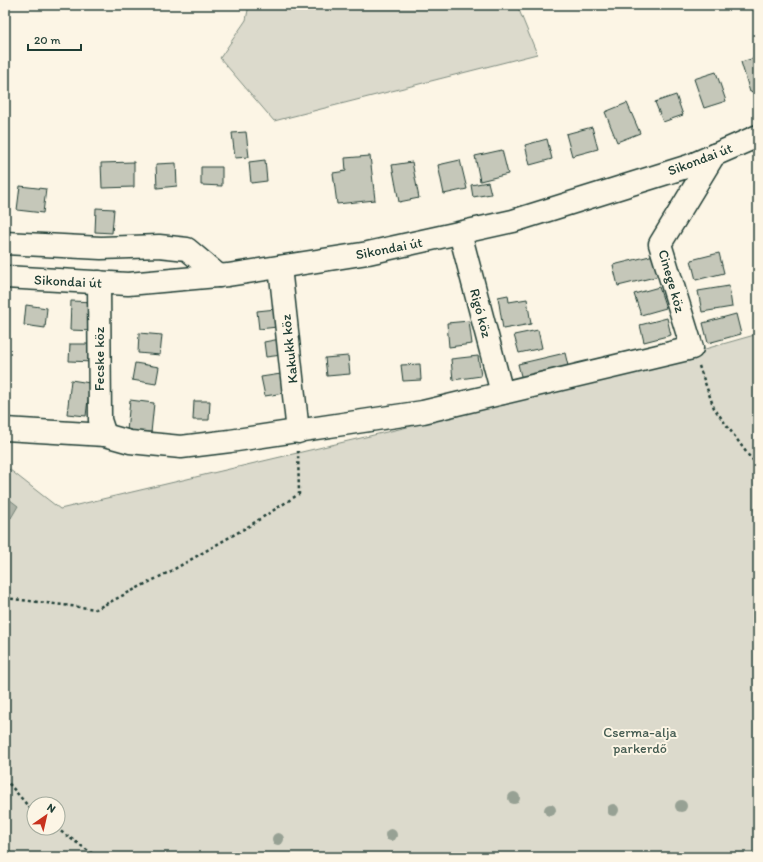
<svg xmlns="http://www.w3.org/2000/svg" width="763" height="862" font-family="Itim,sans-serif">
  <rect width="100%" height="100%" fill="#fcf5e5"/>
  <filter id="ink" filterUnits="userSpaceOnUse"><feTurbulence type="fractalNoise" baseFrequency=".025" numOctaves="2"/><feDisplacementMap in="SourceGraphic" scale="8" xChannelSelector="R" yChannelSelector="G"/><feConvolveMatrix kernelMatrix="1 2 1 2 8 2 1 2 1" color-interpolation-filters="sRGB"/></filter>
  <g filter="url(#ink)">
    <g fill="#dcdacc" stroke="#7e8c80" fill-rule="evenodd">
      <polygon points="249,5 517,5 537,54 274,121 220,58 246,20"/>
      <path d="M758,334V857H5V466L60,509L539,396ZM34,804H58V828H34Z"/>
    </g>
    <polygon fill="#aeb3a7" stroke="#758479" points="5,496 18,506 11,518 5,518"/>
    <g fill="#c5c7b9" stroke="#1f3d34">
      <polygon points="758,57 758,90 750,92 741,62"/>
      <polygon points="716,72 726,101 704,108 694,79"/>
      <polygon points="676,95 683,115 663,122 655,102"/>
      <polygon points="627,103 640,133 617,142 605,112"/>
      <polygon points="592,127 598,149 572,156 566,134"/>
      <polygon points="246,132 249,157 235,158 232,133"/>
      <polygon points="547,139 552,159 530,165 525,145"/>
      <polygon points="502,150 508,174 480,181 475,156"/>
      <polygon points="370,156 375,200 337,204 333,173 346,171 345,158"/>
      <polygon points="265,160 267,181 251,183 249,162"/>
      <polygon points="460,160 467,189 444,194 438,165"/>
      <polygon points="134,162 134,187 102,188 101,163"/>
      <polygon points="412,162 419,198 399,202 392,165"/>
      <polygon points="176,163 177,186 157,188 156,164"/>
      <polygon points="201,167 222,167 222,186 201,185"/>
      <polygon points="488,182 491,194 473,197 471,185"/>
      <polygon points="20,186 46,189 43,213 17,210"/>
      <polygon points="96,208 114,209 112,233 95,232"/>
      <polygon points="719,253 724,273 696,280 691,260"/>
      <polygon points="654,255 659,276 618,286 613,265"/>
      <polygon points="729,286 732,307 702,312 698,291"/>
      <polygon points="659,287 666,308 641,315 634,294"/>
      <polygon points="508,295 509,302 527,299 531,324 503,329 498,297"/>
      <polygon points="71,301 95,302 94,331 70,330"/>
      <polygon points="26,305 47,308 45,328 24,325"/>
      <polygon points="276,309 277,327 259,329 257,311"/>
      <polygon points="736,314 741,334 708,343 703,323"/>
      <polygon points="667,318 671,335 644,342 640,325"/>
      <polygon points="469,321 472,344 449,347 447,323"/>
      <polygon points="538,330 542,348 519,353 514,335"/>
      <polygon points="139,333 162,335 160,355 138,353"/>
      <polygon points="280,339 282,355 266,357 264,342"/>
      <polygon points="70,344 94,344 93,362 69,361"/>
      <polygon points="565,353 569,370 522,380 518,364"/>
      <polygon points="348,356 350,374 327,376 325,358"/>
      <polygon points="478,356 481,376 453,380 451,359"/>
      <polygon points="135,363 159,367 156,384 132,380"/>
      <polygon points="420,364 421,380 403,381 401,365"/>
      <polygon points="281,374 284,393 265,396 261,377"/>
      <polygon points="71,380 90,383 86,416 67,414"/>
      <polygon points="130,400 154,403 151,433 127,431"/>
      <polygon points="194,401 210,401 209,420 193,420"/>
    </g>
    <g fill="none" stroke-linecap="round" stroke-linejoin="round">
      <g stroke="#1f3d34" stroke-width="25">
        <g id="minor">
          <polyline points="460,233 502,393"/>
          <polyline points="5,243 101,248 159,246 187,249 219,276"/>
          <polyline points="280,267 298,432"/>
          <polyline points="5,277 128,284 228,275 368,253 513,221 689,166 758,136"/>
          <polyline points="99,282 100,420 105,435"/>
          <polyline points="5,429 105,435 130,442 181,447 230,441 423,412 692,348 660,244 714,155"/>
        </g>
      </g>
      <g stroke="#1f3d34" stroke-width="2.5" stroke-dasharray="3 3" stroke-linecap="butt">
        <polyline points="699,366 714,408 749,456 758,465"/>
        <polyline points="5,598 96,609 171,571 249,526 299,494 298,451"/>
        <polyline points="5,779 34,813"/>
        <polyline points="56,828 97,857"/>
      </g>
      <use href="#minor" stroke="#fcf5e5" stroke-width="22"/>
    </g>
    <g fill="#97a194">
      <circle cx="514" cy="798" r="6"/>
      <circle cx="681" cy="806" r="6"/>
      <circle cx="550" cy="810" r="6"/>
      <circle cx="613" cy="810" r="6"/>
      <circle cx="391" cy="835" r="6"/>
      <circle cx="278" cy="839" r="6"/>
    </g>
  </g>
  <g text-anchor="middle" stroke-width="4" stroke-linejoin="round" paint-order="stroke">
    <g font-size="14" fill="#1f3d34" stroke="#fcf5e5">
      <text transform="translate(700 159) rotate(-21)" y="5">Sikondai út</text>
      <text transform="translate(389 248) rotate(-11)" y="5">Sikondai út</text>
      <text transform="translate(68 281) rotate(3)" y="5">Sikondai út</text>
      <text transform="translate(672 281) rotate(74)" y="5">Cinege köz</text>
      <text transform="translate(481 313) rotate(75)" y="5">Rigó köz</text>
      <text transform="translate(289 349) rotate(-96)" y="5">Kakukk köz</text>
      <text transform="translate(99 359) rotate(-90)" y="5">Fecske köz</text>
    </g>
    <g font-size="14" fill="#455c52" stroke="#fcf5e5">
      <text x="640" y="737">Cserma-alja<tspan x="640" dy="16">parkerdő</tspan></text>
    </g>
  </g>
  <rect width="763" height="862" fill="none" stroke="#fcf5e5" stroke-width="20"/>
  <rect x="10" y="10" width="743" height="842" fill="none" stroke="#1f3d34" stroke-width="1.5" filter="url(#ink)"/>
  <g transform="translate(46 816) rotate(34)"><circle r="19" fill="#fcf5e5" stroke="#a4ab9e"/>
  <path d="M0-3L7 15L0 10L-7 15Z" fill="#c8321e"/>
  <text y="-6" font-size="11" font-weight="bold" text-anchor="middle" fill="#1f3d34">N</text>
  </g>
  <path d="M28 44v6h53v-6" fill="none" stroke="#1f3d34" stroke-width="2"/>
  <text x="34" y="44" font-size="12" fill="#1f3d34" stroke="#fcf5e5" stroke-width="3" paint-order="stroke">20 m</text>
</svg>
